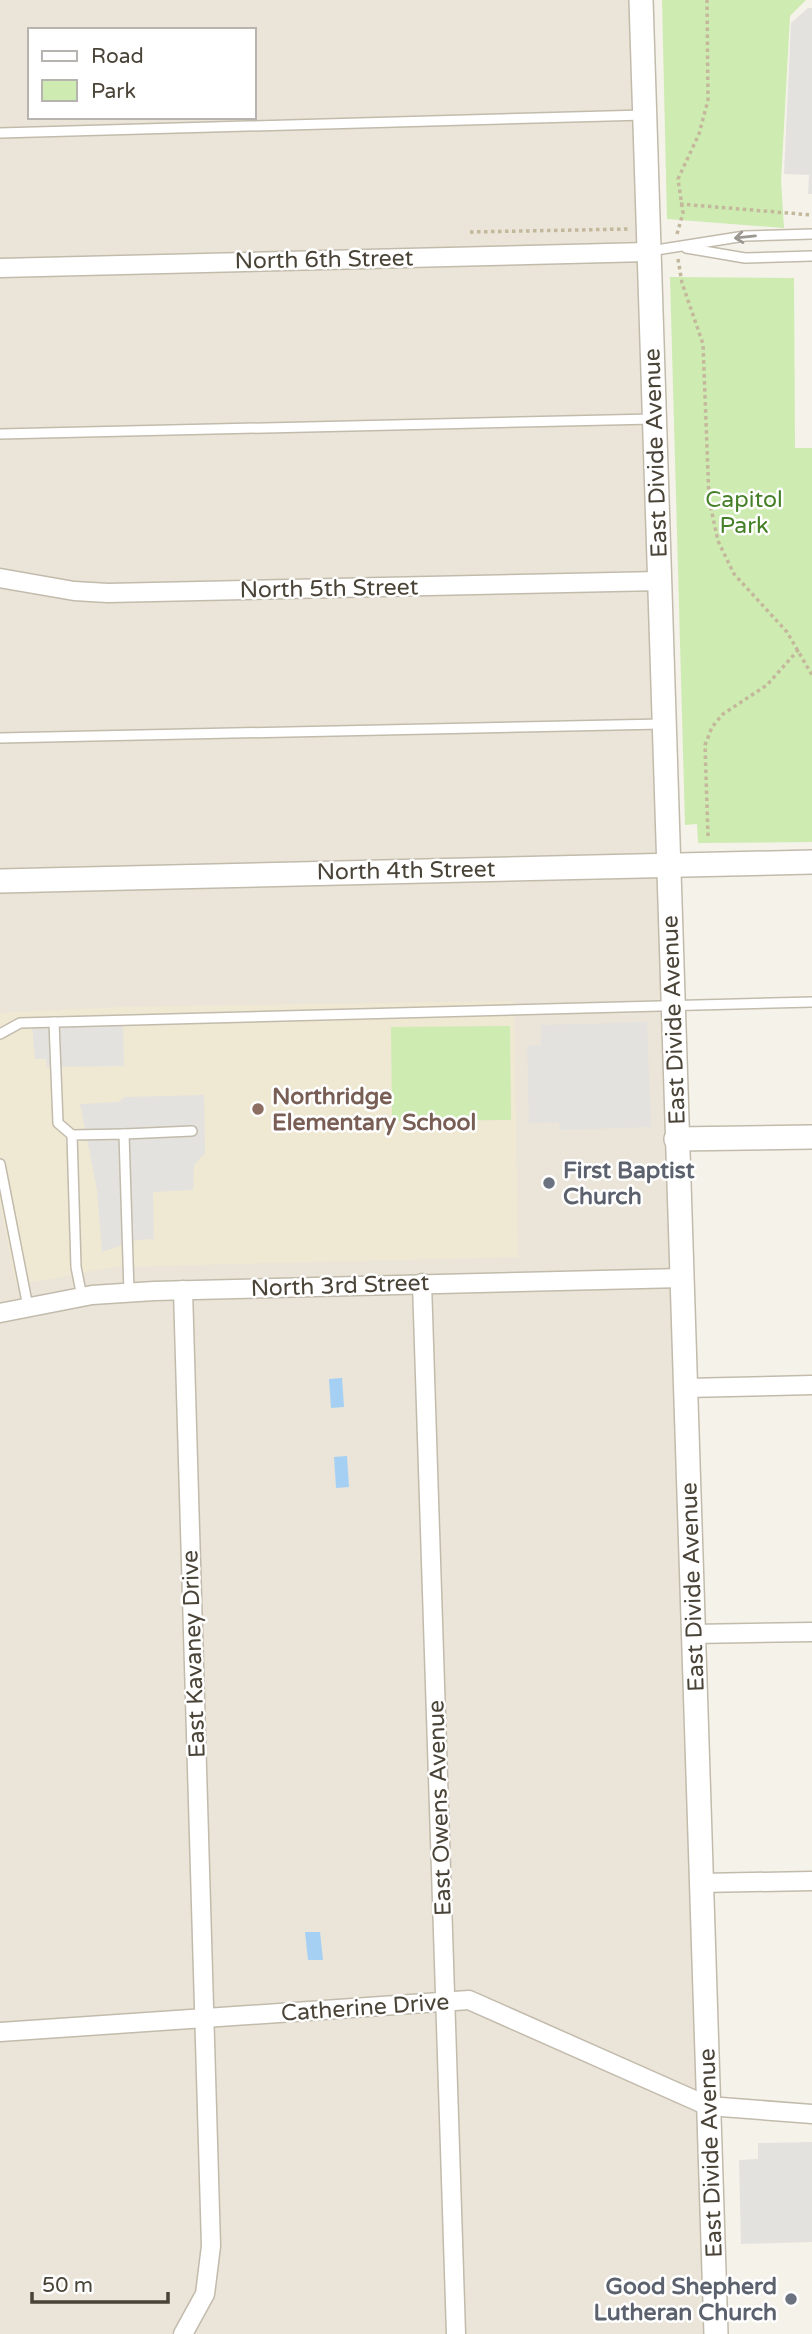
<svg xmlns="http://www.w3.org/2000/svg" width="812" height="2334" font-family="'Varela Round',sans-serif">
  <rect width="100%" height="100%" fill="#f5f2ea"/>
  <path fill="#eae5d8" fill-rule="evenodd" d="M0,0H629L663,871L705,2334H0ZM30,30H254V117H30Z"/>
  <polygon fill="#efe8d3" points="514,1001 518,1257 115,1267 16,1285 0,1204 0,1013 121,1007"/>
  <g fill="#ceebb1">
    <polygon points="662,0 806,0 790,16 781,181 784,228 667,219"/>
    <polygon points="670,277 794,278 795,448 812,448 812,842 698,843 697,824 685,825"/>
    <polygon points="510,1026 511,1120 392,1121 391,1027"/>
  </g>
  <g fill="#e4e2de">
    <polygon points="808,8 812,8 812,194 808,194 809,175 784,174 791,23"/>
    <polygon points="123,1022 124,1066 47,1067 46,1059 35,1059 32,1025"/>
    <polygon points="647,1022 651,1127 560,1130 559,1122 529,1123 527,1046 541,1045 541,1025"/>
    <polygon points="204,1095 205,1153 194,1165 193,1190 153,1192 154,1239 137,1240 102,1252 97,1189 80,1104 118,1102 125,1097"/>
    <polygon points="812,2142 812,2242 741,2244 739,2160 758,2159 758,2143"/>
  </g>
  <g fill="#a5d0f4">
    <polygon points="342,1378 344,1407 331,1408 329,1379"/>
    <polygon points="347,1456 349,1487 336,1488 334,1457"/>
    <polygon points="305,1932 320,1932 323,1960 308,1960"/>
  </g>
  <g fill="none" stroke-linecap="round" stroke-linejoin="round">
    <g stroke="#c2bbac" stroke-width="12">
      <g id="service">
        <polyline points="0,133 644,115"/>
        <polyline points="686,248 745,258 812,256"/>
        <polyline points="650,251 745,236 812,234"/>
        <polyline points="0,434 653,419"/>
        <polyline points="0,738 662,724"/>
        <polyline points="54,1022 58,1123 72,1135"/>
        <polyline points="0,1034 20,1023 812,1002"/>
        <polyline points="124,1134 192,1131"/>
        <polyline points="0,1164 28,1307"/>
        <polyline points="82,1297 76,1267 72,1135 124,1134 129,1292"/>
      </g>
    </g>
    <g stroke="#c2bbac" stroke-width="21">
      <g id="minor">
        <polyline points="0,268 648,252"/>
        <polyline points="0,578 74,591 108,593 660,581"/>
        <polyline points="422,1283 456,2334"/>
        <polyline points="183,1290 211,2246 205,2294 183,2334"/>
        <polyline points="0,1313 92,1295 154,1291 682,1278"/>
        <polyline points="685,1388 812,1385"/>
        <polyline points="693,1634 812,1632"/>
        <polyline points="701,1883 812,1881"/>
        <polyline points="0,2032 469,2000 708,2106 812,2114"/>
      </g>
    </g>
    <g stroke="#c2bbac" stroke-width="26">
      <g id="tertiary">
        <polyline points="641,0 716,2334"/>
        <polyline points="0,881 812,862"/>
        <polyline points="676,1139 812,1137"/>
      </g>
    </g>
    <g stroke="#c4b89c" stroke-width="3.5" stroke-dasharray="3.5 3.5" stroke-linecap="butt">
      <polyline points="680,204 812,215"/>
      <polyline points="470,232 629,229"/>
      <polyline points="677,234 683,213 678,179 699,134 708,100 707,0"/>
      <polyline points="678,259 682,283 703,344 709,499 718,541 734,574 787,632 812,675"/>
      <polyline points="708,836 705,745 712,727 723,714 767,685 799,649"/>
    </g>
    <use href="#service" stroke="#fff" stroke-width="9"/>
    <use href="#minor" stroke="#fff" stroke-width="18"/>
    <use href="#tertiary" stroke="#fff" stroke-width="23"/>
  </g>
  <defs><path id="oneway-shaft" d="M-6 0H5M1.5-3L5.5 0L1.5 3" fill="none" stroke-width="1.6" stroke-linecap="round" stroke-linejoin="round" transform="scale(1.75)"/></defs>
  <use stroke="#9b9891" href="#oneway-shaft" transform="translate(745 237) rotate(174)"/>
  <circle fill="#8d6e63" stroke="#fff" stroke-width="2.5" cx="258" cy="1109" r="7"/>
  <g fill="#6b7280" stroke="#fff" stroke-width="2.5">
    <circle cx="549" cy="1183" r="7"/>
    <circle cx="791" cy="2299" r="7"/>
  </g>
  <g text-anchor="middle" stroke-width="5" stroke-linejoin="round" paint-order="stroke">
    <g font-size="23" fill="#4a4337" stroke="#fff">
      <text transform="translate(324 259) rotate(-1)" y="8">North 6th Street</text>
      <text transform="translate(655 453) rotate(-92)" y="8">East Divide Avenue</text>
      <text transform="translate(329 588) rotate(-1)" y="8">North 5th Street</text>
      <text transform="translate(406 870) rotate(-1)" y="8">North 4th Street</text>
      <text transform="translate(673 1020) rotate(-92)" y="8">East Divide Avenue</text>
      <text transform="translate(340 1285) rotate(-2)" y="8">North 3rd Street</text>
      <text transform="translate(692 1587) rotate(-92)" y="8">East Divide Avenue</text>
      <text transform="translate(193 1654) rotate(-92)" y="8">East Kavaney Drive</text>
      <text transform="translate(439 1808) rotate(-92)" y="8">East Owens Avenue</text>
      <text transform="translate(365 2007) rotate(-4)" y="8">Catherine Drive</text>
      <text transform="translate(710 2153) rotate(-92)" y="8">East Divide Avenue</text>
    </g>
    <g font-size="23" fill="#457f27" stroke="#fff">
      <text x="744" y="507">Capitol<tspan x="744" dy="26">Park</tspan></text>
    </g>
    <g font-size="23" font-weight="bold" fill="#785e54" stroke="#fff" text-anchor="start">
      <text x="272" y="1104">Northridge<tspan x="272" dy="26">Elementary School</tspan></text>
    </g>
    <g font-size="23" font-weight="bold" fill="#5b616d" stroke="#fff" text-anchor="start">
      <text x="563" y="1178">First Baptist<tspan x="563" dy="26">Church</tspan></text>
      <text x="777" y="2294" text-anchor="end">Good Shepherd<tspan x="777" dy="26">Lutheran Church</tspan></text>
    </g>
  </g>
  <rect x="28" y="28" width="228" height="91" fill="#ffffff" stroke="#b7b4af" stroke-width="2"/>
  <rect x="42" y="51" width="35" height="10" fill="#ffffff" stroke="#b7b4af" stroke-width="2"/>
  <text x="91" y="63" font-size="21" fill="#4a4337">Road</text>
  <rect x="42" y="80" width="35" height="21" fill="#ceebb1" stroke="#b7b4af" stroke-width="2"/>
  <text x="91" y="98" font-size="21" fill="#4a4337">Park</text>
  <path d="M32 2292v10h136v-10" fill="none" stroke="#4a4337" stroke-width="3.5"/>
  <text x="42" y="2292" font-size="21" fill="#4a4337" stroke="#ffffff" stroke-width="5" paint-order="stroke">50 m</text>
</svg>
